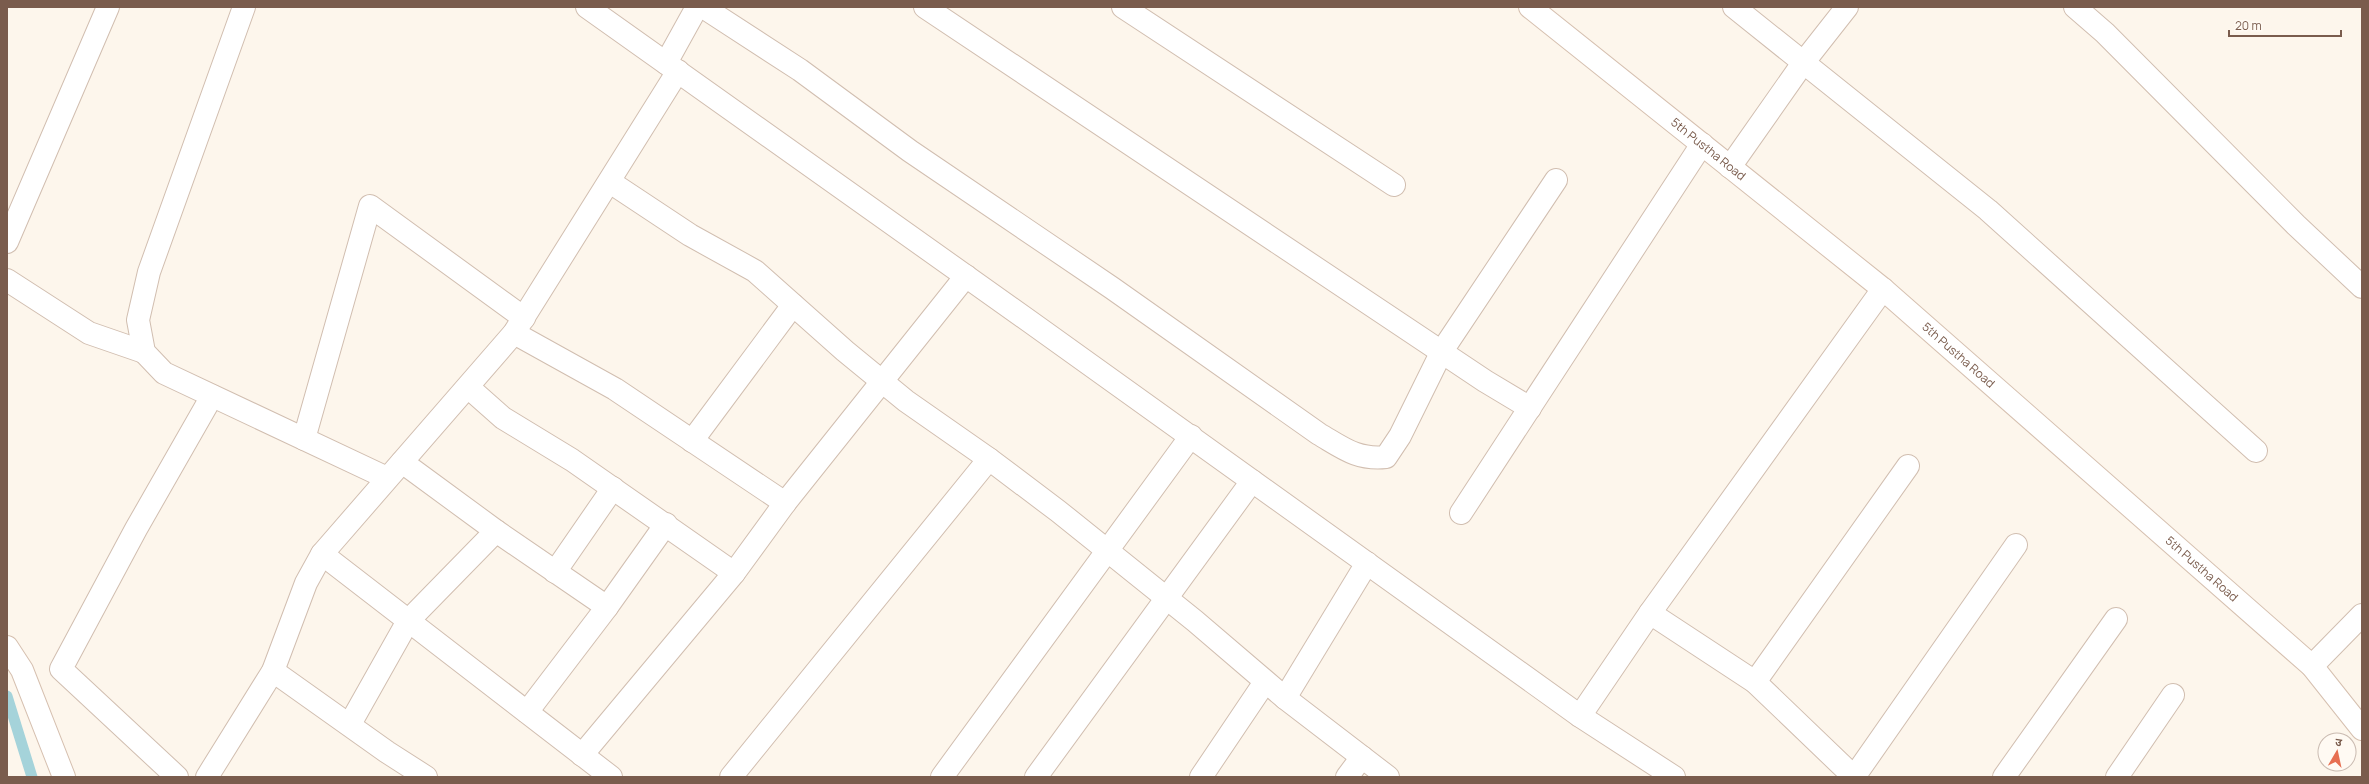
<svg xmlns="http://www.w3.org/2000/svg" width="2369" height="784" font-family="Manrope,'Noto Sans Devanagari',sans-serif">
  <rect width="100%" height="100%" fill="#fdf6ec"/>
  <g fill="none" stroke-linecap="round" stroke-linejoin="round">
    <polyline stroke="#a5d3da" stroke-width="11" points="7,696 32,777"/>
    <g stroke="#d1beb0" stroke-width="24">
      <g id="street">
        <polyline points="244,7 149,272 138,320 144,352 164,373 387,478"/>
        <polyline points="587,7 1029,321 1580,716 1674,777"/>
        <path d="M703,7L800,70L910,151L1112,288L1319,434C1343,448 1357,460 1386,457L1400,436L1442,351L1556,180"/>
        <polyline points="925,7 1485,381 1530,408"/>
        <polyline points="1123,7 1394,185"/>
        <polyline points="1734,7 1988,210 2256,451"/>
        <polyline points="2075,7 2105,33 2296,225 2362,287"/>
        <polyline points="666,63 697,7"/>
        <polyline points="1730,167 1803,63 1847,7"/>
        <polyline points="610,182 690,235 755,271 845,351 906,401 989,459 1058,511 1195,621 1285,698 1388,777"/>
        <polyline points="7,242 108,7"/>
        <polyline points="7,280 89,333 144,352"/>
        <polyline points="514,333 615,389 785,503"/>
        <polyline points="468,387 503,418 572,460 734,573"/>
        <polyline points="304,439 370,206 524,318"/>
        <polyline points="692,441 793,305"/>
        <polyline points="1461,513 1702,144"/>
        <polyline points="496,531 607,607 666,524"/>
        <polyline points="555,572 613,488"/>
        <polyline points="1650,613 1755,682 1854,777"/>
        <polyline points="2312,666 2362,615"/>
        <polyline points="273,671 387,752 426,777"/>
        <polyline points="1755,682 1908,466"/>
        <polyline points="1285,698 1367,563"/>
        <polyline points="527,712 607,607"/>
        <polyline points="1580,716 1650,613 1883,289"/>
        <polyline points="350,724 408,621 496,531 402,462"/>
        <polyline points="582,755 734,573 785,503 966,276"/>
        <polyline points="177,777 61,669 136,529 212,396"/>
        <polyline points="207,777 273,671 306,583 322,554"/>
        <polyline points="611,777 322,554 514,333 678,71"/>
        <polyline points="731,777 989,459"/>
        <polyline points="942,777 1191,436"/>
        <polyline points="1036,777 1252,481"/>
        <polyline points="1201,777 1265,682"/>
        <polyline points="1347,777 1362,757"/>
        <polyline points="1854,777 2016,545"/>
        <polyline points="2004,777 2116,619"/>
        <polyline points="2117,777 2173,695"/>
      </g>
    </g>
    <g stroke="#d6c0b0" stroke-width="24">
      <g id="secondary">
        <path id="s1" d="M1530,7L1883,289L2312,666L2362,729"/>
        <polyline points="7,647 22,670 64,777"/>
      </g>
    </g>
    <use href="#street" stroke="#fff" stroke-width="22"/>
    <use href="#secondary" stroke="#fff" stroke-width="22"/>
  </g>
  <g text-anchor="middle" stroke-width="3" stroke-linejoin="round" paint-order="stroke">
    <g font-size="12" fill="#7a5c4d" stroke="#fffaf3">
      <text dy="4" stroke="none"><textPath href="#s1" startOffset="228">5th Pustha Road</textPath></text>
      <text dy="4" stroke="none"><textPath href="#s1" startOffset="552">5th Pustha Road</textPath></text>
      <text dy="4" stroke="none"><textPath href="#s1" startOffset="876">5th Pustha Road</textPath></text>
    </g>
  </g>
  <rect width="2369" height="784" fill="none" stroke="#7a5c4d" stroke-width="16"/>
  <g transform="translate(2337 752) rotate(9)"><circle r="19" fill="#fffaf3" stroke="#cabbb1"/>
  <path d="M0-3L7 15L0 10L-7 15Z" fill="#e76f51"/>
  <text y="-6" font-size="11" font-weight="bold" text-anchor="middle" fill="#7a5c4d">उ</text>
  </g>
  <path d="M2229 30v6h112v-6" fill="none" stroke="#7a5c4d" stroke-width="2"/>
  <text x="2235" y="30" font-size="12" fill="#7a5c4d" stroke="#fffaf3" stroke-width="3" paint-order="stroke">20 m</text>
</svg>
